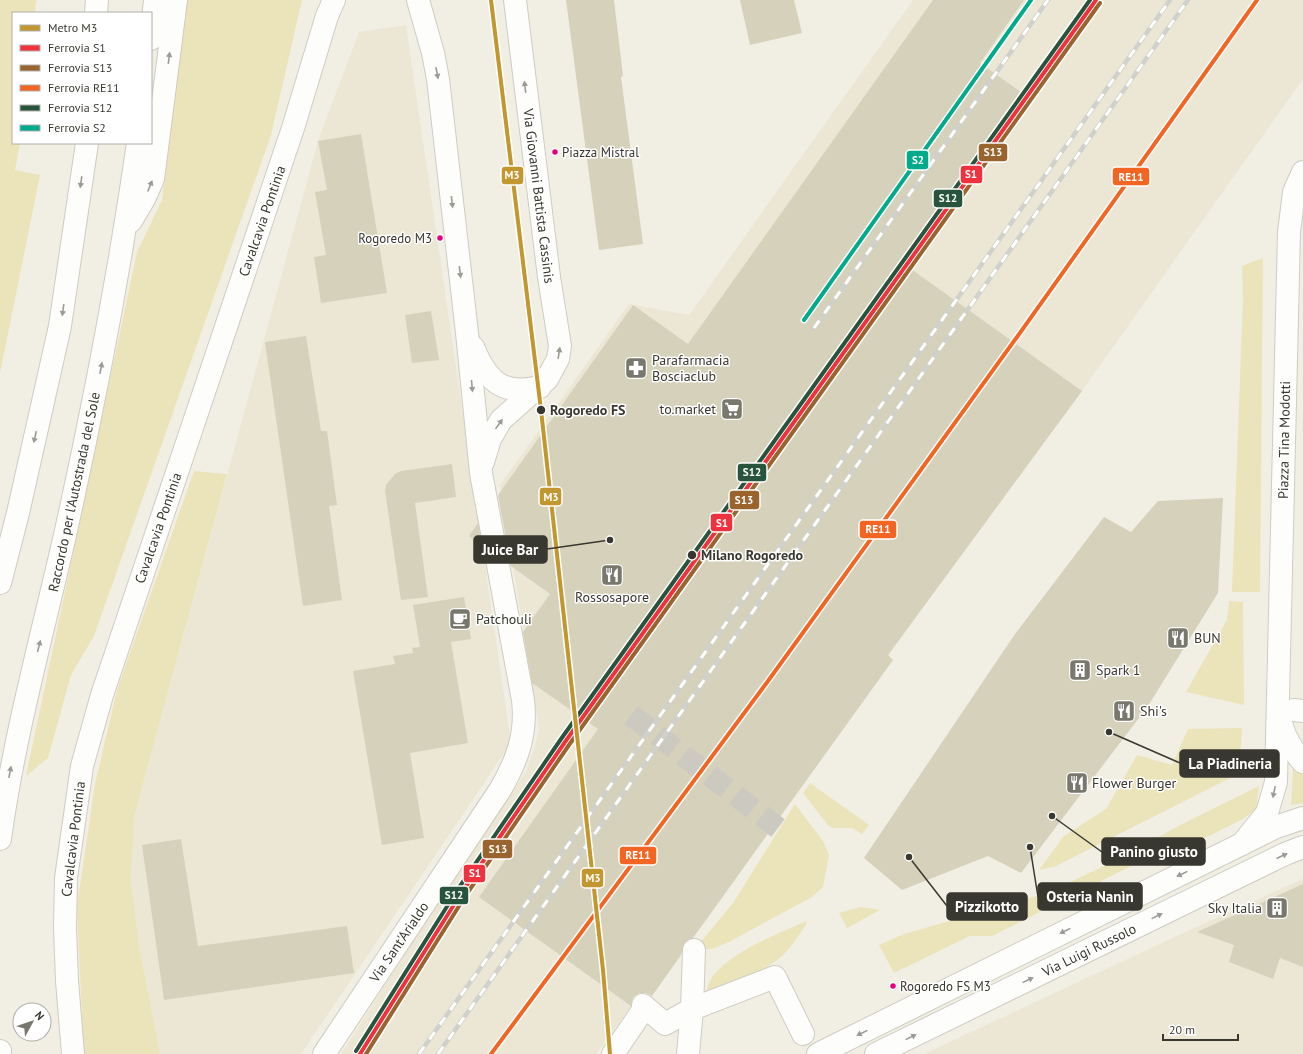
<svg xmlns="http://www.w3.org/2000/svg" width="1303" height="1054" font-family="'PT Sans',sans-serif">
  <rect width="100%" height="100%" fill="#f1efe4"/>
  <g fill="#ebe7d4">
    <polygon points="913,0 1303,0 1303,79 1082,391 596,1054 341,1054 467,857 518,784 526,771 535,746 539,729 500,485 629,304 689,315"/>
    <polygon points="406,25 511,743 301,1054 160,1054 139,946 131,880 134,817 318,141 359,32"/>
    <polygon points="1303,879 1303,1054 924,1054 1198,926"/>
  </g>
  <g fill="#ebe3b9">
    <polygon points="0,0 36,0 35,13 13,13 13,143 20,143 15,170 40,175 0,373"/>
    <polygon points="185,0 302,0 271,135 94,636 71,675 48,758 26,776 137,252 162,200"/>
    <polygon points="1263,258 1260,592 1232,592 1243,297 1242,266"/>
    <polygon points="194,471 227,474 134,817 131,880 139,946 160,1054 85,1054 83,1041 77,906 95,784 117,690"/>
    <polygon points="1229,601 1243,602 1244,705 1186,692 1227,620"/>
    <polygon points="1242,728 1240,760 1230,778 1056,866 1039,870 1064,836 1106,809 1137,755 1172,765 1188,729"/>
    <polygon points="1293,768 1303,775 1303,803 1291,805"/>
    <polygon points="810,783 869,825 862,834 852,828 832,828 828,825 803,793"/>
    <polygon points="1259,786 1256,809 1243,819 1154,863 1139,862 992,936 970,936 894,973 879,945 904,934 1047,893 1117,860 1182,824"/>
    <polygon points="795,804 823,841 829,855 823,887 812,897 729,942 712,949 694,950 733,903"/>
    <polygon points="861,907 880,910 847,928 839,913"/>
    <path d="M806,921L807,923C799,935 792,946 782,956C764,972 729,985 707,996C703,961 779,934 806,921Z"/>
  </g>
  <g fill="#d5d1bb">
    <polygon points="566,0 614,0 623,76 621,77 643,244 599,250"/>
    <polygon points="740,0 794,0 802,33 750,45"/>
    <polygon points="933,0 1024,0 980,63 1025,95 904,264 1082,391 888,655 893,660 693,938 684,943 681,955 652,996 646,993 639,993 633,997 631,1006 479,897 598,729 532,683 523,632 550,594 511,566 498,495 633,305 688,344"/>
    <polygon points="361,134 387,293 321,303 314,257 326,255 315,192 327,190 318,141"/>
    <polygon points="431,311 439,360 412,363 405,315"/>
    <polygon points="306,336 321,431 327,431 337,505 329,506 342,600 303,606 265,342"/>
    <polygon points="452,464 456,497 415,503 428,597 401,600 385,491 386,485 395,474 401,471"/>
    <polygon points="1223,498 1218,593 1148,706 1021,873 988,856 902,890 864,858 1015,634 1104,517 1131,532 1158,501"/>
    <polygon points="478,523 482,545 469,536"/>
    <polygon points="464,597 471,639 451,642 468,743 410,753 424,838 382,845 353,671 395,664 393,656 413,653 412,648 420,647 413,605"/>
    <polygon points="181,839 198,946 347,926 354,973 164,1000 142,845"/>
    <polygon points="1303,884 1303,967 1280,958 1273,979 1229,962 1234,945 1197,932"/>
  </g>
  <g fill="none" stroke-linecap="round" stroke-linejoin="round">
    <polyline stroke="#cccac0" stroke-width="22" stroke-dasharray="22 11" stroke-linecap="butt" points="631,715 778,828"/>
    <g stroke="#ceccc3" stroke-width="24">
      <g id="minor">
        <path d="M473,347C487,381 502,396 540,387"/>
        <polyline points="483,462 490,439 501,420 547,379 558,359 560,346 549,277 515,0"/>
        <polyline points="1294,710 1303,711"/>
        <path d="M1281,722C1284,737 1293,751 1303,762"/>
        <polyline points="1242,844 1267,813 1276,782 1289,232 1294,192 1303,172"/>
        <polyline points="643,1005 665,1024 692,1009 775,977 803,1034"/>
        <polyline points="73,1054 67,981 65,928 66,878 82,766 102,695 293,128 327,16 334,0"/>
        <path d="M324,1054L500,790C517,761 527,734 523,700L481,473L467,333L438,79L433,53L418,0"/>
        <polyline points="613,1054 645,1007"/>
        <polyline points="688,1054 692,1009 694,950"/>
        <polyline points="818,1054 1276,827 1303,818"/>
        <polyline points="876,1054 1285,854 1303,847"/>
      </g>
    </g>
    <g stroke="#ceccc3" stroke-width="24">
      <g id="highway">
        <polyline points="96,13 97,0"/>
        <polyline points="151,39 155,0"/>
        <polyline points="131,221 144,199 153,179 176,0"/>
        <polyline points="0,583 18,513 60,326 87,143"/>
        <path d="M0,839C14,736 42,636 65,535C94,405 119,275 138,143"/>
        <polyline points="0,1051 0,1054"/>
      </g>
    </g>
    <use href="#minor" stroke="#fdfdfb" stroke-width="22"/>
    <use href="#highway" stroke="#fdfdfb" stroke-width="22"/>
    <g stroke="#d0d0cc" stroke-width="4.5">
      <g id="rail">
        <polyline points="814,328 1048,0"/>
        <polyline points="419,1054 1170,0"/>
        <polyline points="438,1054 1188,0"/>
      </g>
    </g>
    <use href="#rail" stroke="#fff" stroke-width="3" stroke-dasharray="9" stroke-linecap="butt"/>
    <g stroke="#fff" stroke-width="7">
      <polyline id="rail-1" points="360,1054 462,892 565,742 1096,0"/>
    </g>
    <g stroke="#fff" stroke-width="7">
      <polyline id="rail-2" points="366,1054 466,895 569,745 1100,3"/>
    </g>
    <g stroke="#fff" stroke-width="7">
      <polyline id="rail-3" points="491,1054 768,681 1017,337 1257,0"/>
    </g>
    <g stroke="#fff" stroke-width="7">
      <polyline id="rail-4" points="356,1051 458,889 561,739 1090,0"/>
    </g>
    <g stroke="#fff" stroke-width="7">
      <polyline id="rail-5" points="804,320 1031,0"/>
    </g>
    <use href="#rail-1" stroke="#ee333e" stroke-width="4"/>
    <use href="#rail-2" stroke="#99642e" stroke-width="4"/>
    <use href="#rail-3" stroke="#f26522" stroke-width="4"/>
    <use href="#rail-4" stroke="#28543d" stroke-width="4"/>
    <use href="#rail-5" stroke="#00aa8a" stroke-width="4"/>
    <g stroke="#fff" stroke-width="7">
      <polyline id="metro-1" points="491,0 541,410 603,970 610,1054"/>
    </g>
    <use href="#metro-1" stroke="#c3972f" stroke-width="4"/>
  </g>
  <defs><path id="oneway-solid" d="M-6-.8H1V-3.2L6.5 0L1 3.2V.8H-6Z"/></defs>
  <g fill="#9b9a96">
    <use href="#oneway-solid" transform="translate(169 58) rotate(-83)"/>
    <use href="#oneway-solid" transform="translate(437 73) rotate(79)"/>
    <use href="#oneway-solid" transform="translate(525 87) rotate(-97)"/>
    <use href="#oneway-solid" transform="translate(81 182) rotate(98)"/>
    <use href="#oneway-solid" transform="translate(150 186) rotate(-68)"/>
    <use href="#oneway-solid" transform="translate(452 202) rotate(84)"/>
    <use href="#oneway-solid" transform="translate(460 272) rotate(83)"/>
    <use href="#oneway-solid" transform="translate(63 310) rotate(98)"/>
    <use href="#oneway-solid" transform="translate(559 353) rotate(-81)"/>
    <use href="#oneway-solid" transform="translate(101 368) rotate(-79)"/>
    <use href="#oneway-solid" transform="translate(472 386) rotate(85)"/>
    <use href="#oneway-solid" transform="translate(499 424) rotate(-54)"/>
    <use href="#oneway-solid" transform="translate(35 437) rotate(103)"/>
    <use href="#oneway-solid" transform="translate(39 646) rotate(-76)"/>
    <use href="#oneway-solid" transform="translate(10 772) rotate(-79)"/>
    <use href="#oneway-solid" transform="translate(1274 792) rotate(102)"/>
    <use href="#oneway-solid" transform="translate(1282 856) rotate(-25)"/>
    <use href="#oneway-solid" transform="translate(1182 874) rotate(154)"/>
    <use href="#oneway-solid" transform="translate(1157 916) rotate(-26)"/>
    <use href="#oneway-solid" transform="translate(1065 931) rotate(154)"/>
    <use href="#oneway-solid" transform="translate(1028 980) rotate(-26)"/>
    <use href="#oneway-solid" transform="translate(862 1033) rotate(154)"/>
    <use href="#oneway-solid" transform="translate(911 1037) rotate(-26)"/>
  </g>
  <defs>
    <g id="pharmacy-square" transform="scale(1.15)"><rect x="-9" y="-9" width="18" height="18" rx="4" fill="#79786f" stroke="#fff"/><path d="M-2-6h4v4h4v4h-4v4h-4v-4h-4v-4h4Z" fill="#fff"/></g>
    <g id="supermarket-square" transform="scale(1.15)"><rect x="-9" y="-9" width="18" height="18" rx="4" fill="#79786f" stroke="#fff"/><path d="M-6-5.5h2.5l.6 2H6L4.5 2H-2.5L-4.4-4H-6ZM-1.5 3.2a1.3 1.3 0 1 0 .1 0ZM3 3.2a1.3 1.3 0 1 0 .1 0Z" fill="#fff"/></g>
    <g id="restaurant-square" transform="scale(1.15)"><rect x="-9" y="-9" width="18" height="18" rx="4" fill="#79786f" stroke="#fff"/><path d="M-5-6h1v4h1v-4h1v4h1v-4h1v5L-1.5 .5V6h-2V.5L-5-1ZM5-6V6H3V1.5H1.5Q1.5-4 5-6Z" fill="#fff"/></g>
    <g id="cafe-square" transform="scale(1.15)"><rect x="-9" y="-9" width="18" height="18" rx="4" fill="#79786f" stroke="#fff"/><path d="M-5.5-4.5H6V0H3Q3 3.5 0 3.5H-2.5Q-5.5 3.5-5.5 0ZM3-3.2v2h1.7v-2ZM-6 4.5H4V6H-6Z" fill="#fff"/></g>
    <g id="building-square" transform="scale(1.15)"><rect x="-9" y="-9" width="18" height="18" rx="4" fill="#79786f" stroke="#fff"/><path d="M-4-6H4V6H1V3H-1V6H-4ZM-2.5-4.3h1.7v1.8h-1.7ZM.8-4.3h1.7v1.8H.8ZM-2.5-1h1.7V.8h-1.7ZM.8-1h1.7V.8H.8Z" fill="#fff"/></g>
  </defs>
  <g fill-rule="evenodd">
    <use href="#pharmacy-square" x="636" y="368"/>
    <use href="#supermarket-square" x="732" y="409"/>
    <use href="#restaurant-square" x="612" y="575"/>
    <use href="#cafe-square" x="460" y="619"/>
    <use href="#restaurant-square" x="1178" y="638"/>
    <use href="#building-square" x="1080" y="670"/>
    <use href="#restaurant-square" x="1124" y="711"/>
    <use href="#restaurant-square" x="1077" y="783"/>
    <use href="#building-square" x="1277" y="908"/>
  </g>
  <g fill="#e5007d" stroke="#fff" stroke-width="1.5">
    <circle cx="555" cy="152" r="3.5"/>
    <circle cx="440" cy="238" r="3.5"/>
    <circle cx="893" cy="986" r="3.5"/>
  </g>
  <g fill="#393830" stroke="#fff" stroke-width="1.5">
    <circle cx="541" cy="410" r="5"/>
    <circle cx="692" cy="555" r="5"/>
  </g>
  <g text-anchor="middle" stroke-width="3" stroke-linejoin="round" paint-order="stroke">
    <g font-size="13" fill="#393830" stroke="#fff" text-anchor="start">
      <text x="562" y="157">Piazza Mistral</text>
      <text x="432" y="243" text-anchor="end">Rogoredo M3</text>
      <text x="900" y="991">Rogoredo FS M3</text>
    </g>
    <g font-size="14" fill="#393830" stroke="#fff">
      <text transform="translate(539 196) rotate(83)" y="5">Via Giovanni Battista Cassinis</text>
      <text transform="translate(262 221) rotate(-71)" y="5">Cavalcavia Pontinia</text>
      <text transform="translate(1284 440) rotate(-89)" y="5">Piazza Tina Modotti</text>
      <text transform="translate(74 492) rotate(-78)" y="5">Raccordo per l'Autostrada del Sole</text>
      <text transform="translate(158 528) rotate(-71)" y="5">Cavalcavia Pontinia</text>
      <text transform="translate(73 839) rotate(-83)" y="5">Cavalcavia Pontinia</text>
      <text transform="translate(399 942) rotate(-56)" y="5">Via Sant'Arialdo</text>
      <text transform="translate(1089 950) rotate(-26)" y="5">Via Luigi Russolo</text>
    </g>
    <g font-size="14" fill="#393830" stroke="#fff" text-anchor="start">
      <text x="652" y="365">Parafarmacia<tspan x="652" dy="16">Bosciaclub</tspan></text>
      <text x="716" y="414" text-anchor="end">to.market</text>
      <text x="612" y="602" text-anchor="middle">Rossosapore</text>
      <text x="476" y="624">Patchouli</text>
      <text x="1194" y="643">BUN</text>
      <text x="1096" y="675">Spark 1</text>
      <text x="1140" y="716">Shi's</text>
      <text x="1092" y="788">Flower Burger</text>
      <text x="1262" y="913" text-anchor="end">Sky Italia</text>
    </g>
    <g font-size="14" font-weight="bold" fill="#393830" stroke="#fff" text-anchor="start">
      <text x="550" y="415">Rogoredo FS</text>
      <text x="701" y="560">Milano Rogoredo</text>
    </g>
  </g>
  <path fill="none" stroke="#393830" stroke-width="1.5" d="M610 540L547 549M1109 732L1180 763M1052 816L1102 852M1030 847L1038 897M909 857L947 906"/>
  <g fill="#393830" stroke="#fff" stroke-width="1.5">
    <circle cx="610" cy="540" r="4"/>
    <circle cx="1109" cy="732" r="4"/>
    <circle cx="1052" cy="816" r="4"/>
    <circle cx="1030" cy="847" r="4"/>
    <circle cx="909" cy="857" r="4"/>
  </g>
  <g fill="#393830" stroke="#393830" stroke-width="1.5">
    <rect x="474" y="536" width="73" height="27" rx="4"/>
    <rect x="1180" y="750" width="99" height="27" rx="4"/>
    <rect x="1102" y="838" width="103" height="27" rx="4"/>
    <rect x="1038" y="883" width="104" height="27" rx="4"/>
    <rect x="947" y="893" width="80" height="27" rx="4"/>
  </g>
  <g font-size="15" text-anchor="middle" font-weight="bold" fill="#fff">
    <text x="510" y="555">Juice Bar</text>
    <text x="1230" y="769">La Piadineria</text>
    <text x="1154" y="857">Panino giusto</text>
    <text x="1090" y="902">Osteria Nanìn</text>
    <text x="987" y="912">Pizzikotto</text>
  </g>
  <g stroke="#fff" stroke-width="1.5">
    <rect x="978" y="143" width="30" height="19" rx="4" fill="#99642e"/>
    <rect x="906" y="150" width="23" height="20" rx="4" fill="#00aa8a"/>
    <rect x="960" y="165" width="23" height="19" rx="4" fill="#ee333e"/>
    <rect x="501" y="166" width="23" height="19" rx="4" fill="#c3972f"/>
    <rect x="1112" y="167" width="38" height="19" rx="4" fill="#f26522"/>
    <rect x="933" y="189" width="30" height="19" rx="4" fill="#28543d"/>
    <rect x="737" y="463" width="30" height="19" rx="4" fill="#28543d"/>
    <rect x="539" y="487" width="23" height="19" rx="4" fill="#c3972f"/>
    <rect x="729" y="490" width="31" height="20" rx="4" fill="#99642e"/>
    <rect x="710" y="513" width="23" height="19" rx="4" fill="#ee333e"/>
    <rect x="859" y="520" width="38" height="19" rx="4" fill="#f26522"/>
    <rect x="482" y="839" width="31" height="20" rx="4" fill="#99642e"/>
    <rect x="619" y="846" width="38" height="19" rx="4" fill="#f26522"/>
    <rect x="463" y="864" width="23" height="19" rx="4" fill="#ee333e"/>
    <rect x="581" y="868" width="23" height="20" rx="4" fill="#c3972f"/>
    <rect x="439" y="886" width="30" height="19" rx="4" fill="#28543d"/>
  </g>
  <g font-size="11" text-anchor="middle" font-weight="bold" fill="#fff">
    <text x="993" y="156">S13</text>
    <text x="918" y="164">S2</text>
    <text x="971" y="178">S1</text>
    <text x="512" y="179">M3</text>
    <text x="1131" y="181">RE11</text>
    <text x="948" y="202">S12</text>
    <text x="752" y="476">S12</text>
    <text x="551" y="501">M3</text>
    <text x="744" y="504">S13</text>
    <text x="722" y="527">S1</text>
    <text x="878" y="533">RE11</text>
    <text x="498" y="853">S13</text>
    <text x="638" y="859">RE11</text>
    <text x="475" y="877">S1</text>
    <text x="593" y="882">M3</text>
    <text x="454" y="899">S12</text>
  </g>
  <rect x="12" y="12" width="140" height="132" fill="#ffffff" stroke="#b0afac"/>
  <rect x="20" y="25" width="20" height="6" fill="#c3972f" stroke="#b0afac"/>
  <text x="48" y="32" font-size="12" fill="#393830">Metro M3</text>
  <rect x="20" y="45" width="20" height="6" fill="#ee333e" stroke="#b0afac"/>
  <text x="48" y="52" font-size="12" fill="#393830">Ferrovia S1</text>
  <rect x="20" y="65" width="20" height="6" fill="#99642e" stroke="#b0afac"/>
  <text x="48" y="72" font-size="12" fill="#393830">Ferrovia S13</text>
  <rect x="20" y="85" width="20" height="6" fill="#f26522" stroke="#b0afac"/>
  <text x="48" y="92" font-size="12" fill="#393830">Ferrovia RE11</text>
  <rect x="20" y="105" width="20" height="6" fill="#28543d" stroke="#b0afac"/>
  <text x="48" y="112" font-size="12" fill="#393830">Ferrovia S12</text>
  <rect x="20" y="125" width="20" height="6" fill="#00aa8a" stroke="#b0afac"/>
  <text x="48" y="132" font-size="12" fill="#393830">Ferrovia S2</text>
  <g transform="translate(32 1022) rotate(50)"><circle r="19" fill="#ffffff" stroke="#b0afac"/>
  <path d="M0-3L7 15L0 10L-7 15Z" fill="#79786f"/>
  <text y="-6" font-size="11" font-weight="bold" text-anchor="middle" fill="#393830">N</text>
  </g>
  <path d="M1163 1034v6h75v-6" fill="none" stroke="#393830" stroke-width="2"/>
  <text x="1169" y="1034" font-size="12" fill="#393830" stroke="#ffffff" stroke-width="3" paint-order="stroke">20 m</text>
</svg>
